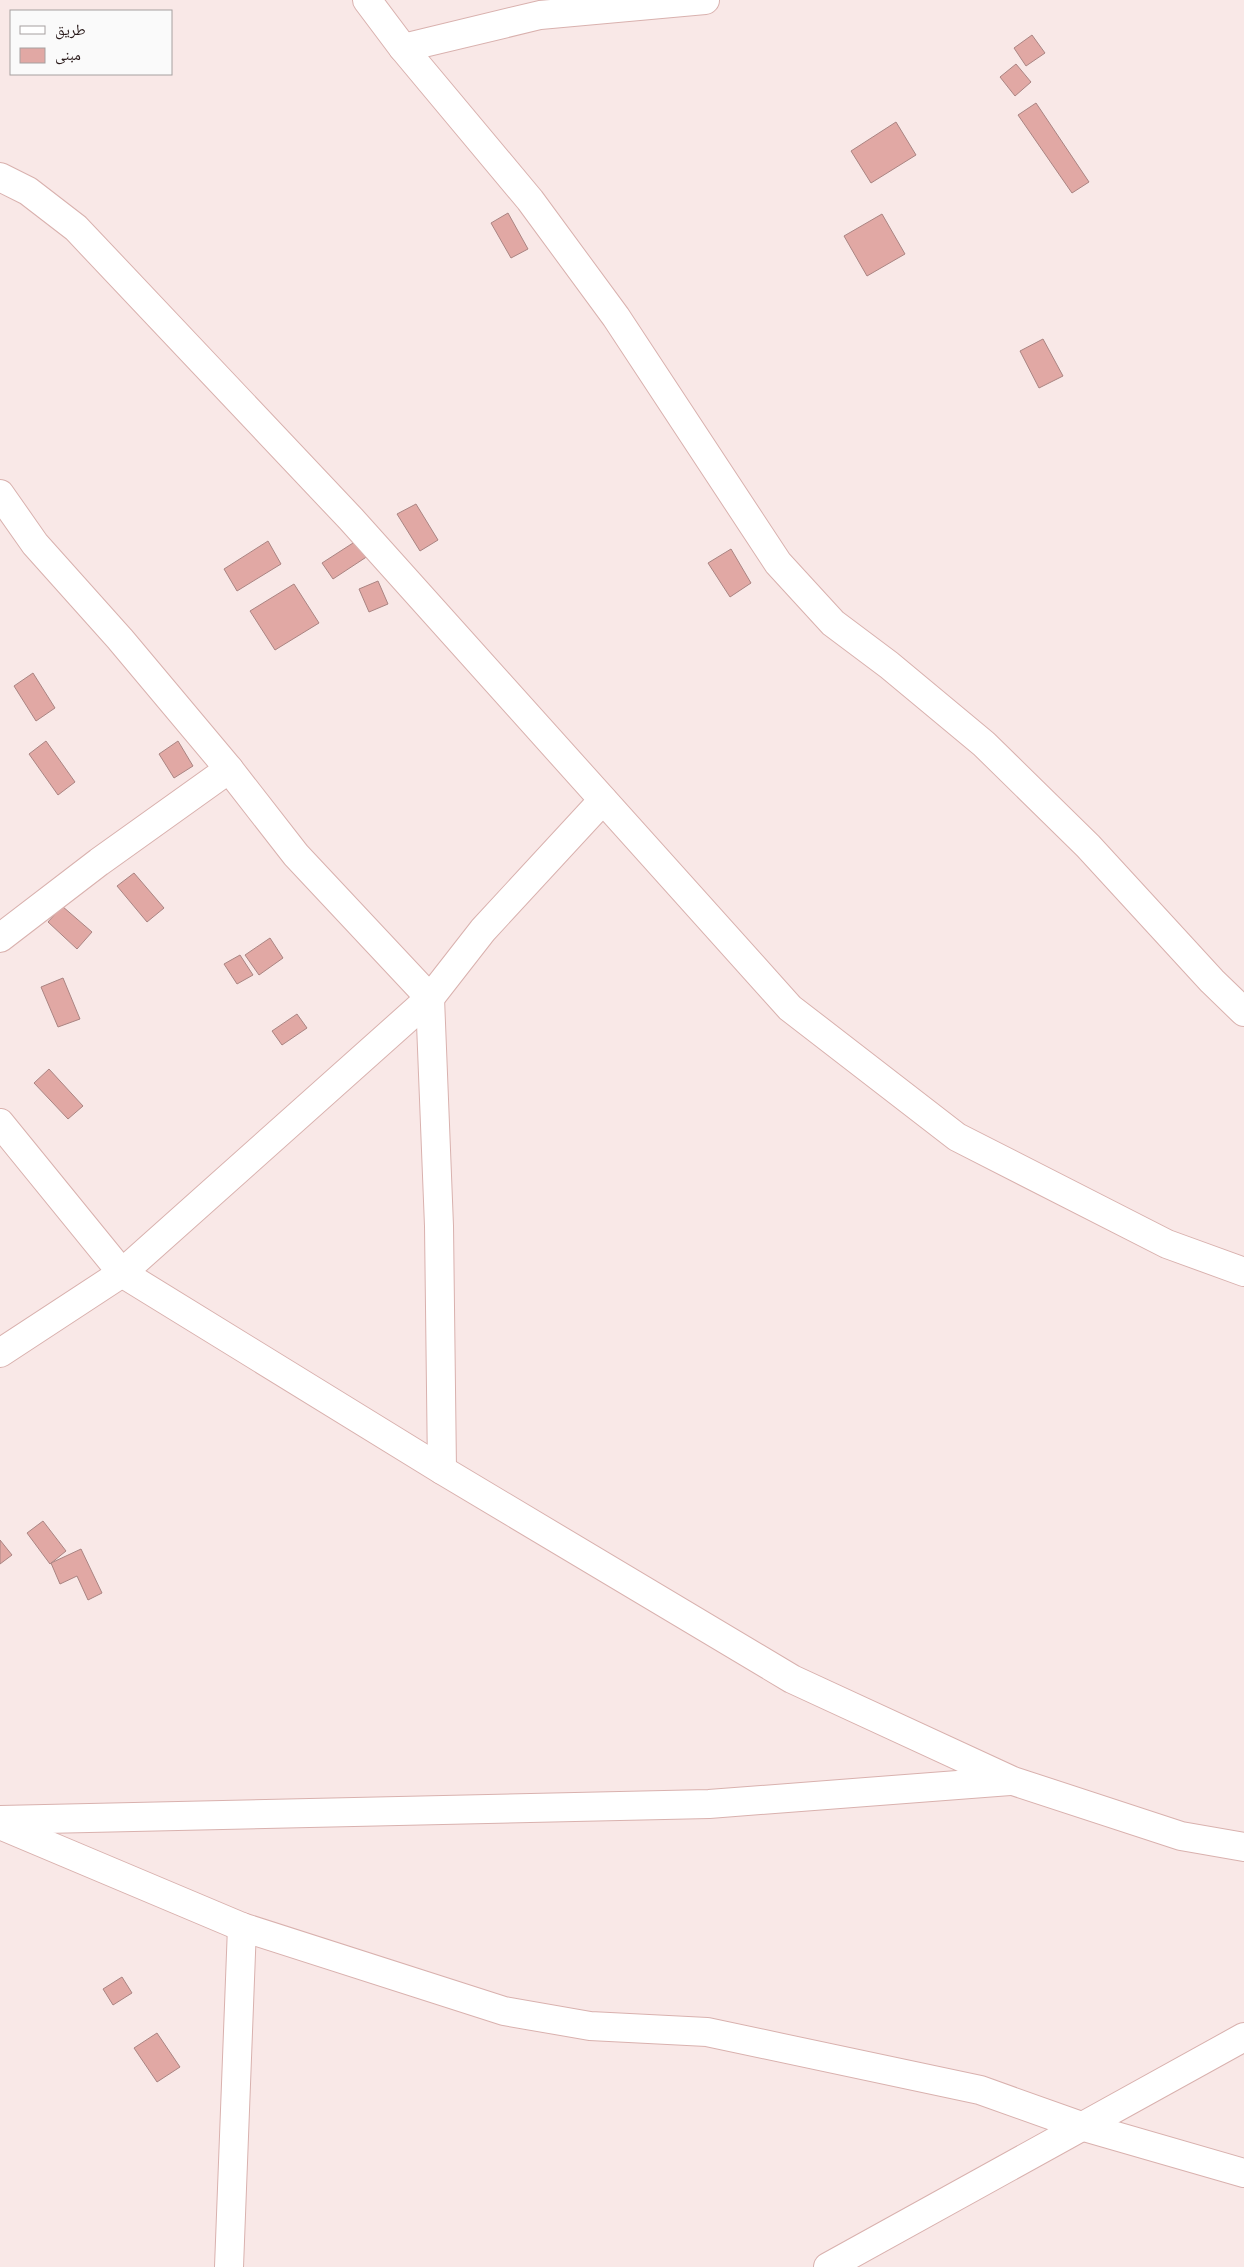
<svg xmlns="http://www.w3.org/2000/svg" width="1244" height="2267" font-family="Helvetica,'Noto Naskh Arabic',sans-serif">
  <rect width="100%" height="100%" fill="#f9e8e7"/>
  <g fill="#e1a8a4" stroke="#aa8482">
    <polygon points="1032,35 1045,53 1026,66 1014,48"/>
    <polygon points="1016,64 1031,82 1015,96 1000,77"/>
    <polygon points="1036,103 1089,182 1072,193 1018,115"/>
    <polygon points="896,122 916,155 871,183 851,151"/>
    <polygon points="508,213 528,249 511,258 491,223"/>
    <polygon points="882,214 905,254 867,276 844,236"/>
    <polygon points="1043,339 1063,376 1039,388 1020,351"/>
    <polygon points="416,504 438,540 420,551 397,514"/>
    <polygon points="367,534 377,550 333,579 322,563"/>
    <polygon points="268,541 281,564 237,591 224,569"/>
    <polygon points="731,549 751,583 730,597 708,563"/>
    <polygon points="378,581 388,604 369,612 359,589"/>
    <polygon points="294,584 319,623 275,650 250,611"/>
    <polygon points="33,673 55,708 36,721 14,686"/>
    <polygon points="46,741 75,782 58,795 29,754"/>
    <polygon points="178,741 193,766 174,778 159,754"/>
    <polygon points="134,873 164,908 147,922 117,886"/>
    <polygon points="62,906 92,932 77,949 48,922"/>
    <polygon points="270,938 283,958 259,975 245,955"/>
    <polygon points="240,955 253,975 237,984 224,964"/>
    <polygon points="63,978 80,1019 58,1027 41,987"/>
    <polygon points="297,1014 307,1028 282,1045 272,1031"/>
    <polygon points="49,1069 83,1106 68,1119 34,1083"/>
    <polygon points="43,1521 66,1551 50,1564 27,1533"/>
    <polygon points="0,1540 12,1555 0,1564"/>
    <polygon points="81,1549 102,1593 88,1600 77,1576 60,1584 51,1563"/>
    <polygon points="122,1977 132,1993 113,2005 103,1989"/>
    <polygon points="157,2033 180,2067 157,2082 134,2048"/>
  </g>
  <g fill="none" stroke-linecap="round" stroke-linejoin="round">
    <g stroke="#d9b1ae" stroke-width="30">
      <g id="minor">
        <polyline points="367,0 403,48 530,200 616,317 778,563 833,623 889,665 984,744 1088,846 1212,981 1244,1012"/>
        <polyline points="403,48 540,15 705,0"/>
        <polyline points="0,177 28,191 76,228 351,519 790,1008 957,1137 1167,1244 1244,1272"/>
        <polyline points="0,494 35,544 120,639 229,769 296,855 430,998 439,1226 442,1470"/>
        <polyline points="0,938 99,862 229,769"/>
        <polyline points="0,1123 122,1273 442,1470 792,1679 1013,1781 1181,1836 1244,1847"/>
        <polyline points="0,1353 122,1273 430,998 483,930 603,800"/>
        <polyline points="0,1820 709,1804 1010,1781"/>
        <polyline points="0,1825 242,1927 504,2011 590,2026 707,2032 980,2090 1081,2126 1244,2173"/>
        <polyline points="229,2267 242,1927"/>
        <polyline points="828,2267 1244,2037"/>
      </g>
    </g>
    <use href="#minor" stroke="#fff" stroke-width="28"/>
  </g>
  <rect x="10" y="10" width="162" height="65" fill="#fafafa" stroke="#a6a0a0"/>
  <rect x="20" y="26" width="25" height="8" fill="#ffffff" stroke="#a6a0a0"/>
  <text x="55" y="35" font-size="15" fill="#271818">طريق</text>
  <rect x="20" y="48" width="25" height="15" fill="#e1a8a4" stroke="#a6a0a0"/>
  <text x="55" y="60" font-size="15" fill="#271818">مبنى</text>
</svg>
